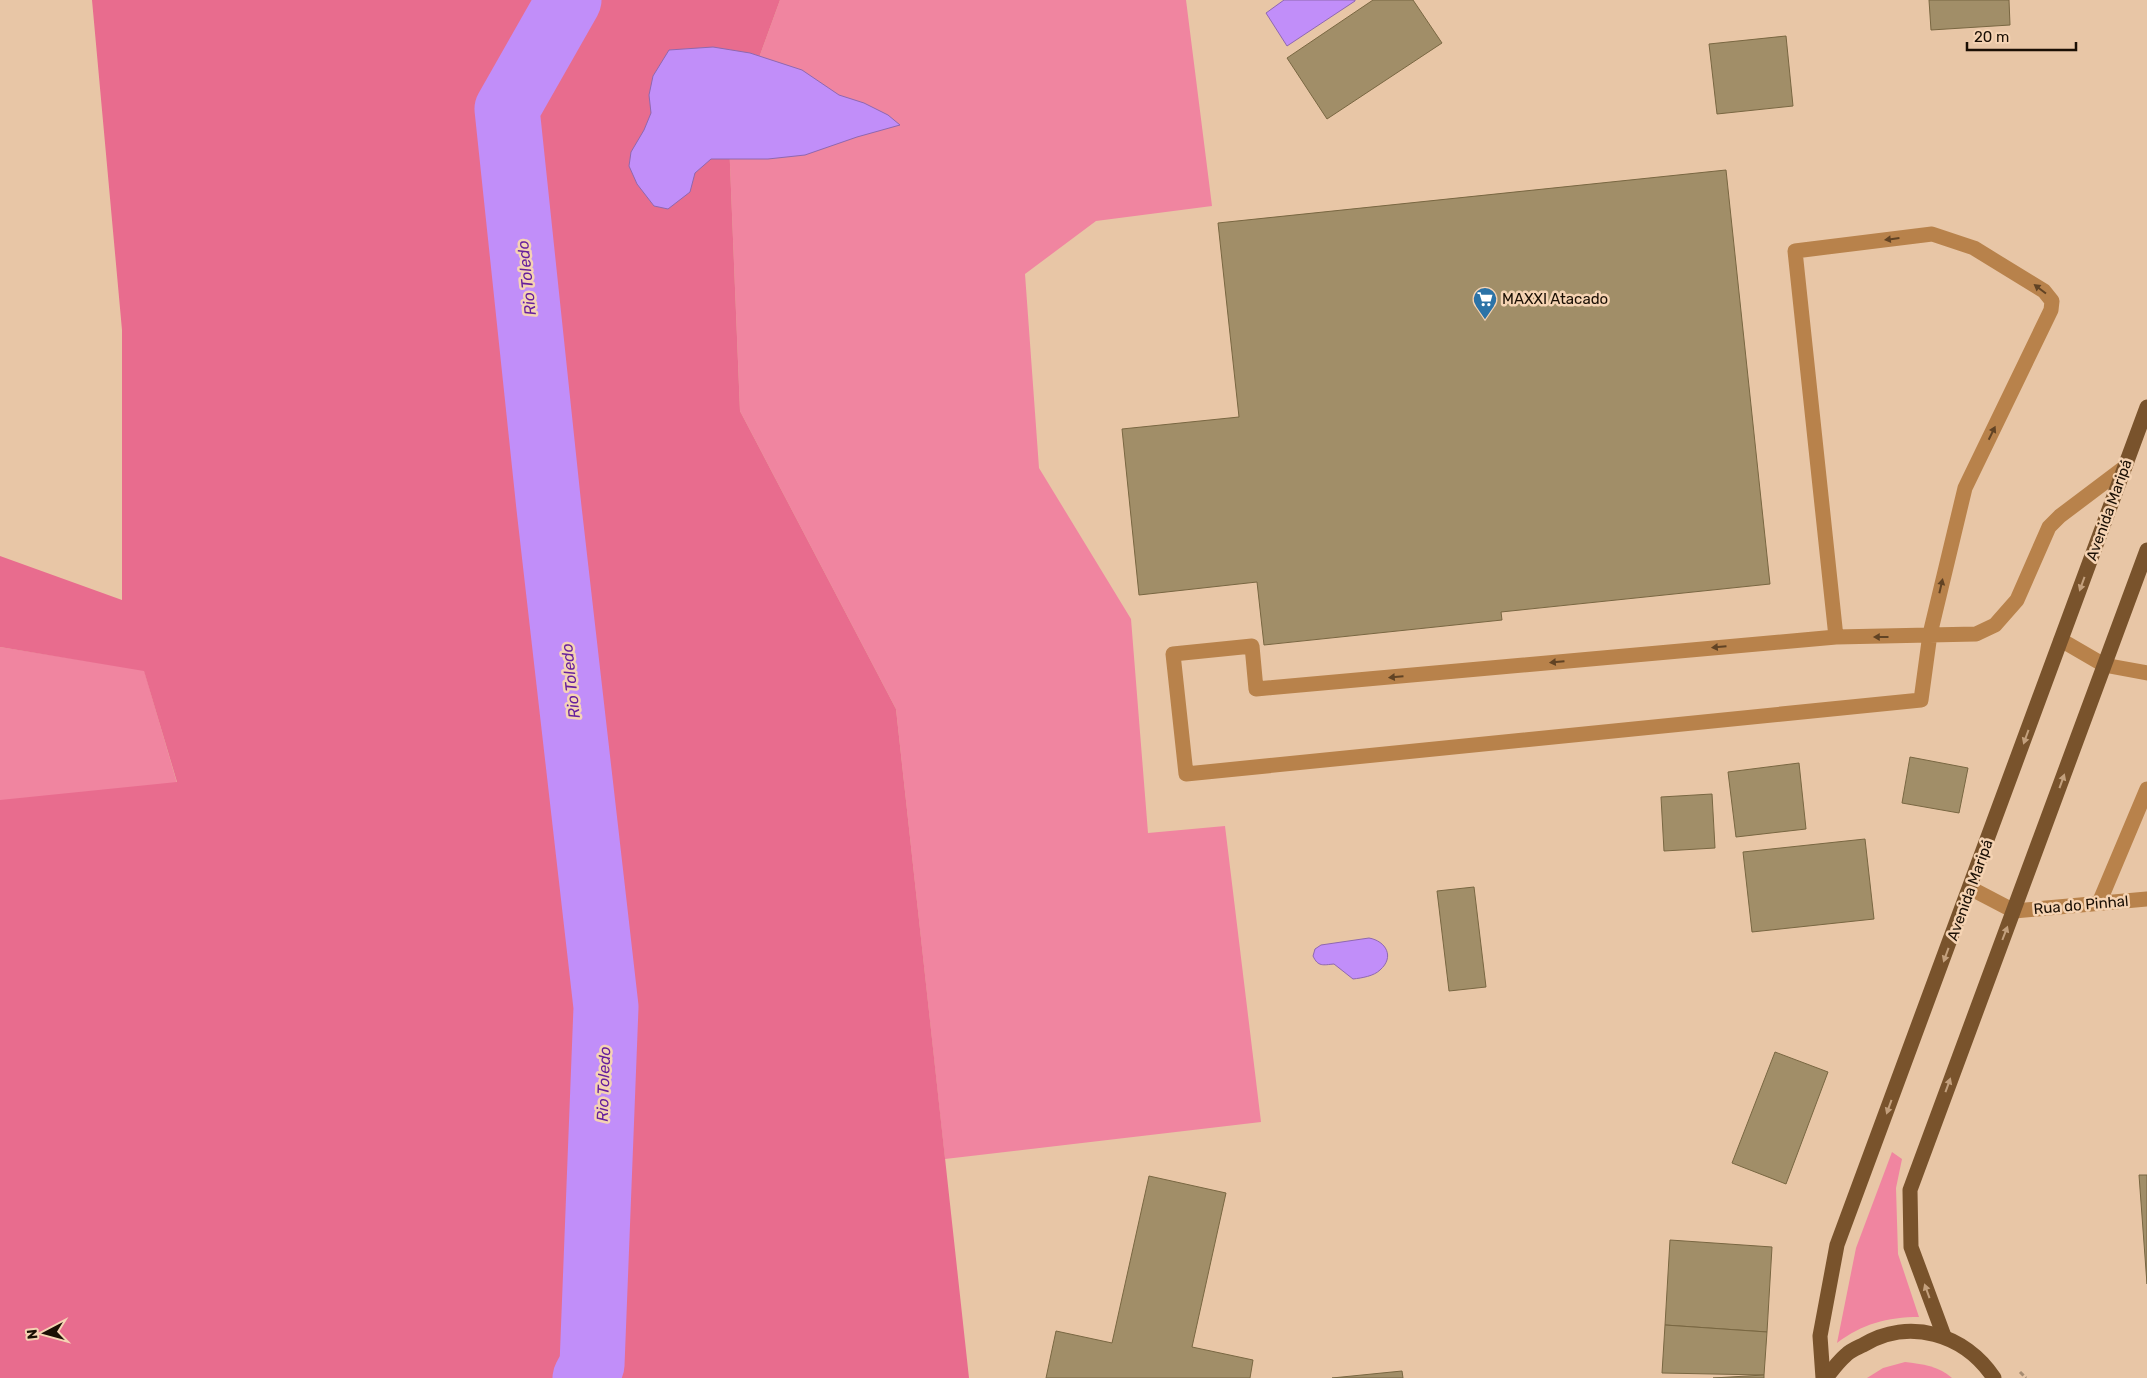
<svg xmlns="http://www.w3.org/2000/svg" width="2147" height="1378" font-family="Rubik,sans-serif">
  <rect width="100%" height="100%" fill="#e8c6a6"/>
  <g fill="#f085a0">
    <polygon points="780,0 1186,0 1212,206 1096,221 1025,274 1039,468 1131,619 1148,833 1225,826 1261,1122 945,1159 896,709 740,411 729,140"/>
    <polygon points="0,647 144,670 177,783 0,801"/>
    <path d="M1892,1152L1902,1159L1896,1188L1898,1254L1919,1317C1887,1317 1862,1324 1837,1343L1856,1248Z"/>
    <path d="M1905,1362C1922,1364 1939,1366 1952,1378H1867L1883,1368Z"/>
  </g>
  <polygon fill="#e86c8e" points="92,0 780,0 729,140 740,411 896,709 969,1378 0,1378 0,800 177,782 144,671 0,647 0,556 122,600 122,330"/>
  <g fill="#c18ef9" stroke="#8f68b0">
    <polygon points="1284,0 1355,0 1355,1 1287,46 1266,13"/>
    <polygon points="713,47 750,53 802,70 839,95 864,103 888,115 900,125 857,137 805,155 768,159 711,159 695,173 690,192 668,209 654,206 637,184 629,166 631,152 644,130 651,113 649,95 653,76 669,50"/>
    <path d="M1369,938C1386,941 1395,957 1380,970C1374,976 1362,978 1353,979L1334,964C1323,965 1318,967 1313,956L1315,949L1321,945Z"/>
  </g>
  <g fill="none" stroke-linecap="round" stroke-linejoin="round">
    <polyline stroke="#c18ef9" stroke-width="65" points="569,0 507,109 549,508 606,1007 592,1365 585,1378"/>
  </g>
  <g fill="#a18e68" stroke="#796742">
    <polygon points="1373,0 1413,0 1442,43 1327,119 1287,58"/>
    <polygon points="1929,0 2009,0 2010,25 1931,30"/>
    <polygon points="1786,36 1793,106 1717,114 1709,44"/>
    <polygon points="1726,170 1770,584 1501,612 1502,620 1264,645 1257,582 1139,595 1122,429 1239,417 1218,223"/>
    <polygon points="1910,757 1968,768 1959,813 1902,803"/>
    <polygon points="1799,763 1806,829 1736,837 1728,772"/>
    <polygon points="1712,794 1715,848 1664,851 1661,797"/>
    <polygon points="1865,839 1874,919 1752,932 1743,852"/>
    <polygon points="1474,887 1486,987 1449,991 1437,891"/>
    <polygon points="1775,1052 1828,1072 1786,1184 1732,1163"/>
    <polygon points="2139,1175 2147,1175 2147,1284"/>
    <polygon points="1149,1176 1226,1193 1192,1347 1253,1360 1250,1378 1046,1378 1056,1331 1112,1343"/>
    <polygon points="1670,1240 1772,1247 1767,1332 1665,1325"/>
    <polygon points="1665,1325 1767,1332 1764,1375 1662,1373"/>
    <polygon points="1402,1371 1403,1378 1332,1378"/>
    <polygon points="1764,1375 1764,1378 1713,1378"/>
  </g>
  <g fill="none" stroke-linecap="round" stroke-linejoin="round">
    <polyline stroke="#a68c72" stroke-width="3" stroke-dasharray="5 2.5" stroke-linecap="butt" points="2020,1372 2026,1378"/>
    <g stroke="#b8824b" stroke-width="15">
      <polyline points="1836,637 1795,251 1932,234 1974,248 2044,291 2052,301 2051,310 1965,488 1930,634 1921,700 1186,774 1173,654 1252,646 1256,689 1836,637 1976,634 1995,625 2017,600 2049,527 2060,516 2125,467"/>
      <polyline points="2061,640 2104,665 2147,673"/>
      <polyline points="2099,903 2147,789"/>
    </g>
    <polyline stroke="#b8824b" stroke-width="15" points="1970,888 2014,911 2147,899"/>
    <g stroke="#79532c" stroke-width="15">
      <polyline points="1944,1336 1911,1247 1910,1190 2147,550"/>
      <polyline points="1823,1378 1820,1336 1837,1245 2147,407"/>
      <path d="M1826,1378C1832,1370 1839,1361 1846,1355C1851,1350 1857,1348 1863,1345C1909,1317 1965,1334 1994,1378"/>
    </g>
  </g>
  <defs><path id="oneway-solid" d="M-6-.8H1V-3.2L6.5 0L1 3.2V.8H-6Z" transform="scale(1.25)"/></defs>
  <g fill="#614324">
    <use href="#oneway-solid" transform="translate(1892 239) rotate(173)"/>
    <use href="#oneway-solid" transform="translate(2040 289) rotate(-143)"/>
    <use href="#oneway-solid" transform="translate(1992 433) rotate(-64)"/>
    <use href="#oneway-solid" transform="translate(1941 586) rotate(-77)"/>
    <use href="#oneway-solid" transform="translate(1881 637) rotate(180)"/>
    <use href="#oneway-solid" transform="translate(1719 647) rotate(175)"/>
    <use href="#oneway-solid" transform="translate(1557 662) rotate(175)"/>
    <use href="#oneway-solid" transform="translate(1396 677) rotate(175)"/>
  </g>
  <g fill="#c3a07d">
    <use href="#oneway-solid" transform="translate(2082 584) rotate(110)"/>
    <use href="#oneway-solid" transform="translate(2026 737) rotate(110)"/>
    <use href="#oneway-solid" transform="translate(2062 781) rotate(-70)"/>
    <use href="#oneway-solid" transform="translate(2005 933) rotate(-69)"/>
    <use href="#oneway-solid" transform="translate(1946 955) rotate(110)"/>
    <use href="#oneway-solid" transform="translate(1948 1085) rotate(-70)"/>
    <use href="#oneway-solid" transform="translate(1889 1107) rotate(110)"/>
    <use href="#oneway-solid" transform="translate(1927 1291) rotate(-110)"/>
  </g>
  <defs>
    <g id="supermarket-pin" transform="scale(1.25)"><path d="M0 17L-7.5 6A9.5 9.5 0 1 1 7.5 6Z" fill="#2c73a7" stroke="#f5d3b3"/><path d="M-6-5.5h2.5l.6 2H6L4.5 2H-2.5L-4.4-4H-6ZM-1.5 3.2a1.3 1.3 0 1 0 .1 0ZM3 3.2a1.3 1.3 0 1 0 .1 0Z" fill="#fff"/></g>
  </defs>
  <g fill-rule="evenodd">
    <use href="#supermarket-pin" x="1485" y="299"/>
  </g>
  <g text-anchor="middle" stroke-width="5" stroke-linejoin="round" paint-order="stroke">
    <g font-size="15" fill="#1a0f04" stroke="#f5d3b3" text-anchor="start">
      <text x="1502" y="304">MAXXI Atacado</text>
    </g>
    <g font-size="15" fill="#1a0f04" stroke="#f5d3b3">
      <text transform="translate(2109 510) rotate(-70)" y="5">Avenida Maripá</text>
      <text transform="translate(1970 890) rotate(-70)" y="5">Avenida Maripá</text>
      <text transform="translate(2081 905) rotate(-5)" y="5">Rua do Pinhal</text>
    </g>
    <g font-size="16" font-style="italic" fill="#661f9c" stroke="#f5d3b3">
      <text transform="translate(526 278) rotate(-96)" y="6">Rio Toledo</text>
      <text transform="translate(570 681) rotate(-96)" y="6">Rio Toledo</text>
      <text transform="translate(603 1084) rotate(-88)" y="6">Rio Toledo</text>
    </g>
  </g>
  <g transform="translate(45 1333) rotate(264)" stroke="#f5d3b3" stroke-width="4" paint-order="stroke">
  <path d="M0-4L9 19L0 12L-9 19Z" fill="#1a0f04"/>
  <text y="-8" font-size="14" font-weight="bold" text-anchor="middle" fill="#1a0f04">N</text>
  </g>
  <path d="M1967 42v8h109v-8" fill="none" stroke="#1a0f04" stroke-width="2.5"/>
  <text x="1974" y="42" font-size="15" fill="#1a0f04" stroke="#f5d3b3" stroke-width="4" paint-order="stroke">20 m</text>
</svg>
